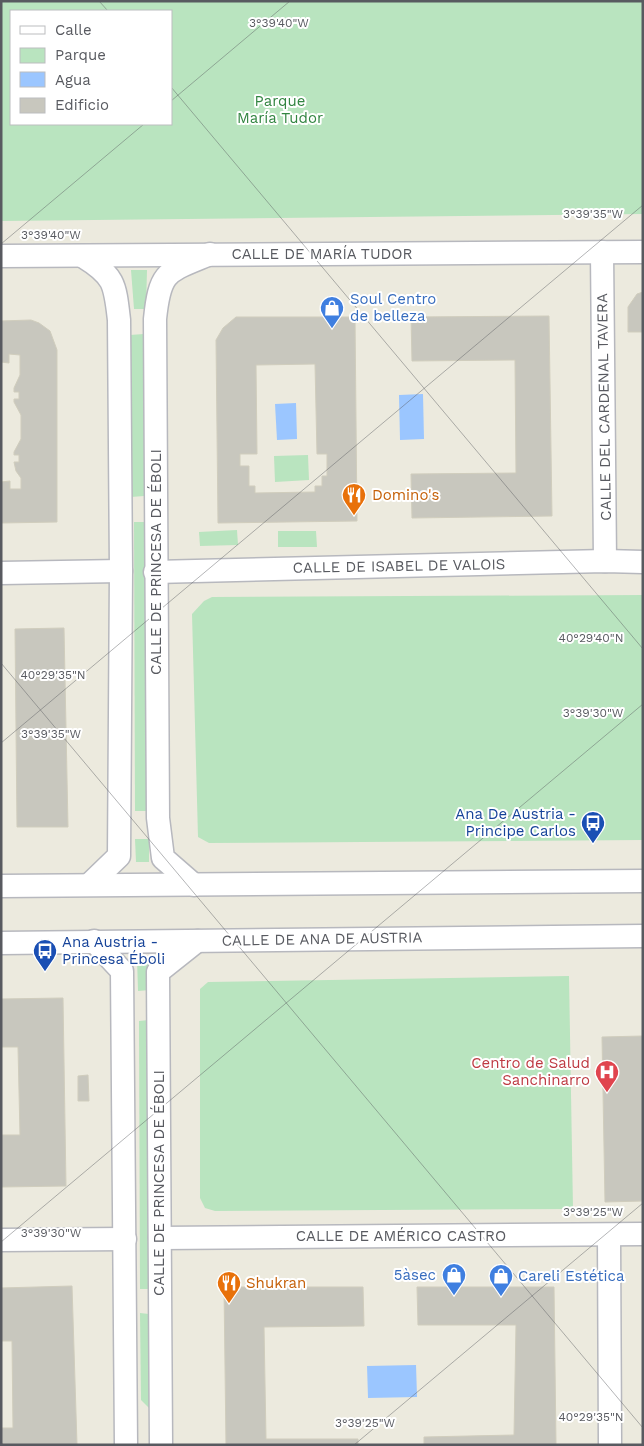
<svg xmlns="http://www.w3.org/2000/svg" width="644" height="1446" font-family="'Work Sans',sans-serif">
  <rect width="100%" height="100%" fill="#eceade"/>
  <g fill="#b9e4bf" fill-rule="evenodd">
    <path d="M1,1H643V214L1,221ZM171,11V124H11V11Z"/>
    <polygon points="131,270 147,270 146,309 134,309"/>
    <polygon points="144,334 144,496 131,497 130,335"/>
    <polygon points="308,455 309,480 275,482 274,456"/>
    <polygon points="134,522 144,522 149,811 135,811"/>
    <polygon points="237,530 238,545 200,546 199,532"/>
    <polygon points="278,531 316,531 317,547 278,547"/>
    <polygon points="643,595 643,840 209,843 198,837 192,614 204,601 212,597"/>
    <polygon points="135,839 149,839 149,862 136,862"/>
    <polygon points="150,957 150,990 138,991 137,958"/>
    <polygon points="569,976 573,1209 215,1211 205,1208 200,1198 200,989 208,982"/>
    <polygon points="149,1020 151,1289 140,1289 139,1021"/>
    <polygon points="140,1313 149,1314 150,1409 141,1400"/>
  </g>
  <g fill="#9bc6ff">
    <polygon points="423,394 424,439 400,440 399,395"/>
    <polygon points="296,403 297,439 277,440 275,404"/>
    <polygon points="416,1365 417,1397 368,1398 367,1366"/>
  </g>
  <g fill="#c8c7be" stroke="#d0cdbd" fill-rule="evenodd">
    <polygon points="643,292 643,332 628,332 628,307 637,294"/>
    <polygon points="549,316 552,516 412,518 411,474 516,473 515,360 412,361 411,317"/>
    <path d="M236,317H355L357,521L218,523L216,340L223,328ZM315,364L317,454H327V476H322V486H315V492L255,493V486H249V466H240V454H257L256,365Z"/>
    <polygon points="31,320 39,323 50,331 57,350 57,522 1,523 1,482 10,481 10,489 21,489 21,478 16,471 14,462 19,462 19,455 14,455 14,452 21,439 21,415 14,402 14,399 19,399 19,392 14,392 14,388 20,375 20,355 9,354 9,363 1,362 1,321"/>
    <polygon points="64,628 68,827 17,827 15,629"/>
    <polygon points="63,998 66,1186 1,1187 1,1135 20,1135 18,1047 1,1047 1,999"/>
    <polygon points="643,1036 643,1201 605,1202 602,1037"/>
    <polygon points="88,1075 89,1101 78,1101 78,1076"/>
    <polygon points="72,1286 77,1445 1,1445 1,1428 13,1428 12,1341 1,1341 1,1288"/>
    <polygon points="224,1287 363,1287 364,1326 264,1327 266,1439 358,1439 358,1445 226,1445"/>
    <polygon points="417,1287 554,1287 556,1445 424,1445 424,1437 514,1435 516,1325 418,1325"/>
  </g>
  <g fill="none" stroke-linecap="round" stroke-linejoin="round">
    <g stroke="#b7b8be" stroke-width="25">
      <g id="minor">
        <polyline points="602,252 605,561"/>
        <polyline points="1,256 643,252"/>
        <path d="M84,257C115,276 115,285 119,320L121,571L119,856L90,884"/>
        <polyline points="155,572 605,561 643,562"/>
        <polyline points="1,573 121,571"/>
        <path d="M194,885L163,858L158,818L155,319C160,270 167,272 210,254"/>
        <polyline points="1,886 643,881"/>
        <polyline points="94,941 122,971 126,1445"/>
        <polyline points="1,943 643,936"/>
        <polyline points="609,1235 610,1445"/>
        <polyline points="160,1238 643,1234"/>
        <polyline points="1,1240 125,1239"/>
        <polyline points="161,1445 158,972 197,941"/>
      </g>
    </g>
    <use href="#minor" stroke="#fff" stroke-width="22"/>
  </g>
  <path fill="none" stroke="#585a60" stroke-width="1" stroke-opacity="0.45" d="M99,1L108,11M171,87L643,649M171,101L290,1M1,244L144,124M1,663L643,1428M1,743L643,205M1,1242L643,704M1,1442L3,1445M354,1445L643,1203"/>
  <defs>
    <g id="shop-pin" transform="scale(1.25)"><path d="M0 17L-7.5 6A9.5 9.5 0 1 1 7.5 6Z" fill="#3f7fe0" stroke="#fff"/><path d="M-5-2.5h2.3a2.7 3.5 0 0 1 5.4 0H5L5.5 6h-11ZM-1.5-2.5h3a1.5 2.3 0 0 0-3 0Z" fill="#fff"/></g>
    <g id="restaurant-pin" transform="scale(1.25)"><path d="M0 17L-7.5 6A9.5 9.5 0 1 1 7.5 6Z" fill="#e8710a" stroke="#fff"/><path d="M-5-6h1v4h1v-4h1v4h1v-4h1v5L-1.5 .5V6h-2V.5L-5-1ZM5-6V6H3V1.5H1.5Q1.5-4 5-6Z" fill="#fff"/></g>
    <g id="bus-pin" transform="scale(1.25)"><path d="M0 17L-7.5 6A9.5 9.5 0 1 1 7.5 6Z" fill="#1a4fb4" stroke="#fff"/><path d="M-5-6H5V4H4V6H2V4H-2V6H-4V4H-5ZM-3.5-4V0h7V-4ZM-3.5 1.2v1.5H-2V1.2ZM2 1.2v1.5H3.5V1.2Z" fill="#fff"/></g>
    <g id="hospital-pin" transform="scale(1.25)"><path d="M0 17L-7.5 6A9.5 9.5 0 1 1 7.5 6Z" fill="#e0444e" stroke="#fff"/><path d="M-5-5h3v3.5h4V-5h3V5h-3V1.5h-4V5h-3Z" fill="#fff"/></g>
  </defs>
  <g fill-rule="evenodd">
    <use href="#shop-pin" x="332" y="308"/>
    <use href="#restaurant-pin" x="354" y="495"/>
    <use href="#bus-pin" x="593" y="823"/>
    <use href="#bus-pin" x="45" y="951"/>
    <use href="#hospital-pin" x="607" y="1072"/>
    <use href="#shop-pin" x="454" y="1275"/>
    <use href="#shop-pin" x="501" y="1276"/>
    <use href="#restaurant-pin" x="229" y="1283"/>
  </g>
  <g text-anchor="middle" stroke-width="4" stroke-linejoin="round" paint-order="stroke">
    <g font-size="15" fill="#328541" stroke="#fff">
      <text x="280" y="106">Parque<tspan x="280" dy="17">María Tudor</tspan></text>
    </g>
    <g font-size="15" fill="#585a60" stroke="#fff">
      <text x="322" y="259">CALLE DE MARÍA TUDOR</text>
      <text transform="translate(604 407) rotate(-91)" y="5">CALLE DEL CARDENAL TAVERA</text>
      <text transform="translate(156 562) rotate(-90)" y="5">CALLE DE PRINCESA DE ÉBOLI</text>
      <text transform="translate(399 566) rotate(-1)" y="5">CALLE DE ISABEL DE VALOIS</text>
      <text transform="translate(322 939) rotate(-1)" y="5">CALLE DE ANA DE AUSTRIA</text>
      <text transform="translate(159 1183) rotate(-90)" y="5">CALLE DE PRINCESA DE ÉBOLI</text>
      <text x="401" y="1241">CALLE DE AMÉRICO CASTRO</text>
    </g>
    <g font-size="15" fill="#366cbe" stroke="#fff" text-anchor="start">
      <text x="350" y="304">Soul Centro<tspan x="350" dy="17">de belleza</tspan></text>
      <text x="436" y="1280" text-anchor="end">5àsec</text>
      <text x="518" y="1281">Careli Estética</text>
    </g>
    <g font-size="15" fill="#c56008" stroke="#fff" text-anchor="start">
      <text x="372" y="500">Domino's</text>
      <text x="246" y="1288">Shukran</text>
    </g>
    <g font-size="15" fill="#164399" stroke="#fff" text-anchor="end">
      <text x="576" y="819">Ana De Austria -<tspan x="576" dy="17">Principe Carlos</tspan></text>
      <text x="62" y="947" text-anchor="start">Ana Austria -<tspan x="62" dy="17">Princesa Éboli</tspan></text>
    </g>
    <g font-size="15" fill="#be3a42" stroke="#fff" text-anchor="end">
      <text x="590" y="1068">Centro de Salud<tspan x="590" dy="17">Sanchinarro</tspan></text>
    </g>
  </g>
  <g font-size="12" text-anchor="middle" fill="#585a60" stroke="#fff" stroke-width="4" stroke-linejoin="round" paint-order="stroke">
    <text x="279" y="27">3°39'40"W</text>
    <text x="593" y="218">3°39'35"W</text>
    <text x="51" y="239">3°39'40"W</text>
    <text x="591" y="642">40°29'40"N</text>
    <text x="53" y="679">40°29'35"N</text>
    <text x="593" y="717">3°39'30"W</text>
    <text x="51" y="738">3°39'35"W</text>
    <text x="593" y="1216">3°39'25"W</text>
    <text x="51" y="1237">3°39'30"W</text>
    <text x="591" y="1421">40°29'35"N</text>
    <text x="365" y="1427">3°39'25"W</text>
  </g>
  <rect width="644" height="1446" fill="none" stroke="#585a60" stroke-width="5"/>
  <rect x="10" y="10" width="162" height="115" fill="#ffffff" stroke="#bcbdbf"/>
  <rect x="20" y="26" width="25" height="8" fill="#ffffff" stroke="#bcbdbf"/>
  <text x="55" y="35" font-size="15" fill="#585a60">Calle</text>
  <rect x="20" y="48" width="25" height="15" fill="#b9e4bf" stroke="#bcbdbf"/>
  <text x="55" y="60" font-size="15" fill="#585a60">Parque</text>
  <rect x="20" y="72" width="25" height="15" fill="#9bc6ff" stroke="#bcbdbf"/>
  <text x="55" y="85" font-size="15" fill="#585a60">Agua</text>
  <rect x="20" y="98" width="25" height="15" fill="#c8c7be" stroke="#bcbdbf"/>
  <text x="55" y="110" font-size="15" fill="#585a60">Edificio</text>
</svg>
